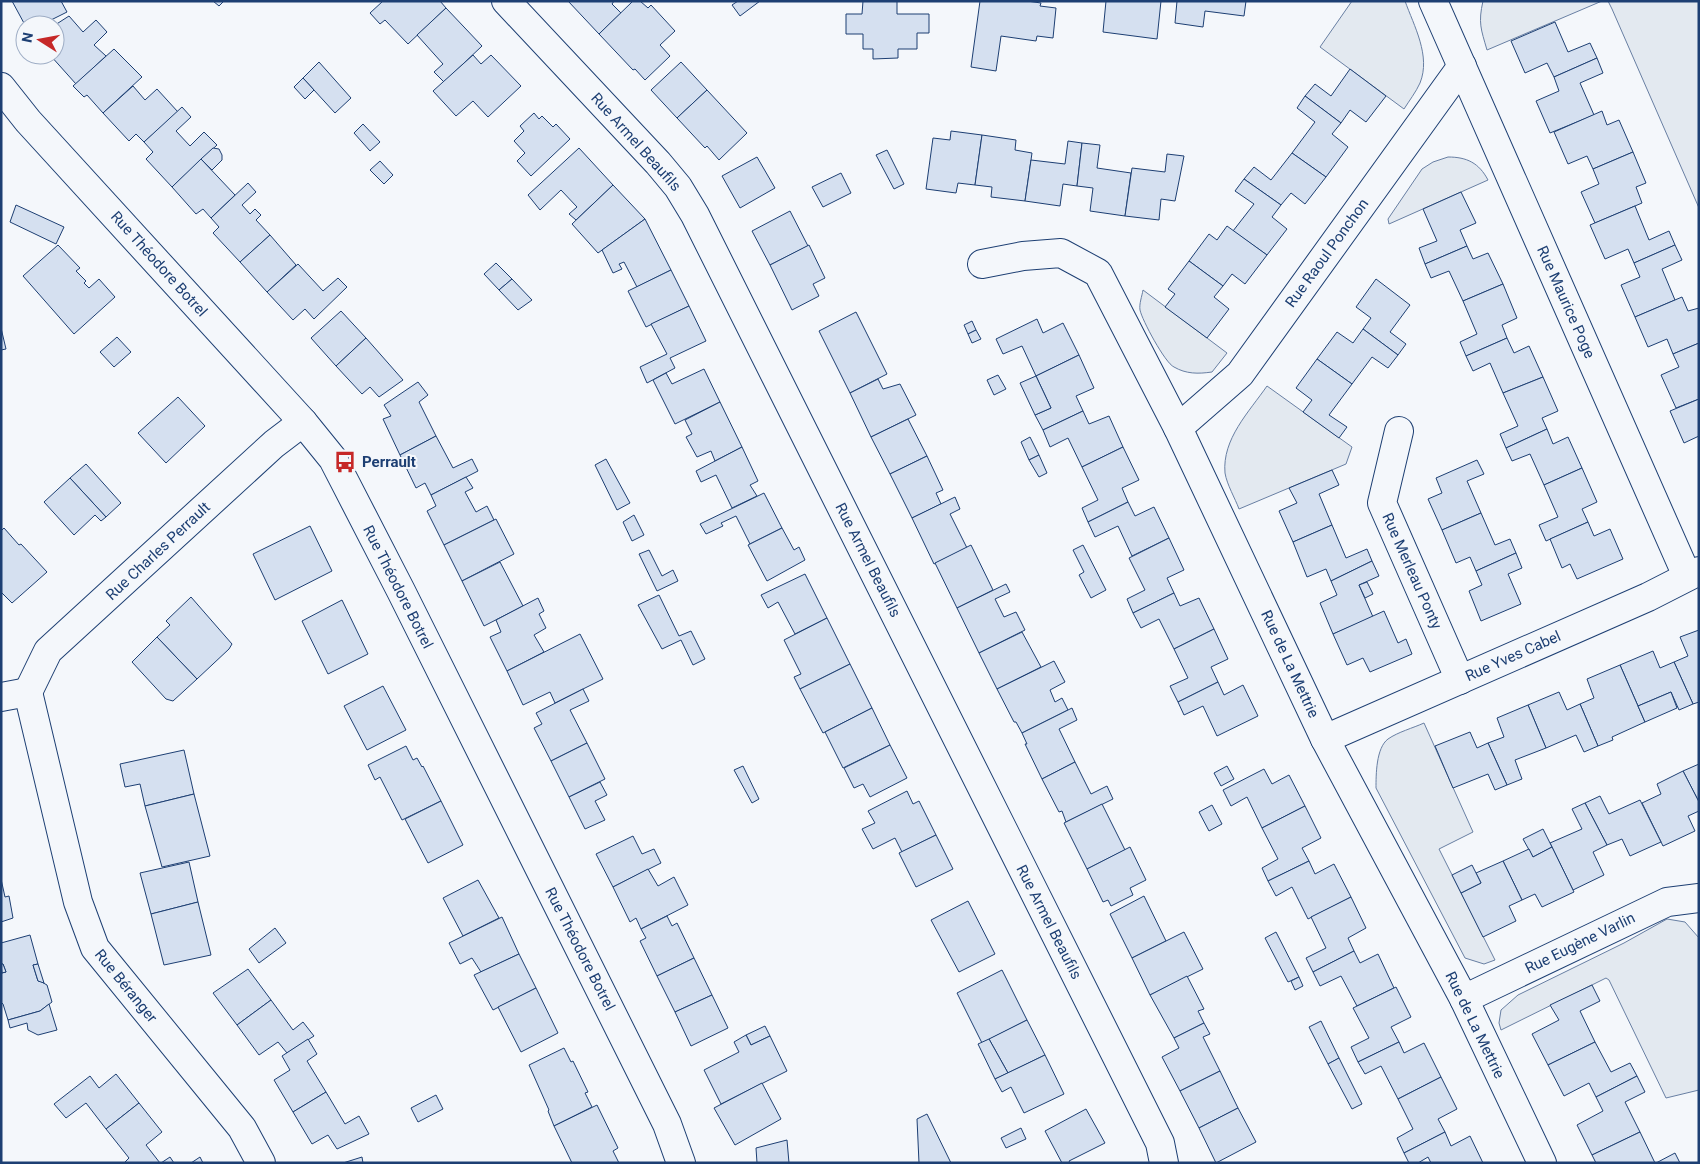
<svg xmlns="http://www.w3.org/2000/svg" width="1700" height="1164" font-family="Roboto,sans-serif">
  <rect width="100%" height="100%" fill="#f4f7fb"/>
  <g fill="#e3e9f0" stroke="#687fa3">
    <path d="M1352,1H1405C1414,26 1431,56 1420,83C1416,92 1409,101 1404,109L1320,47Z"/>
    <path d="M1483,1H1602L1487,50C1481,29 1478,23 1483,1Z"/>
    <polygon points="1608,1 1699,1 1699,208 1612,9"/>
    <path d="M1448,157C1467,157 1479,163 1488,180L1389,224L1388,219L1422,169L1433,162Z"/>
    <path d="M1143,290L1227,353L1212,372C1198,374 1186,374 1174,367C1165,363 1142,320 1140,310C1139,304 1142,296 1143,290Z"/>
    <path d="M1267,386L1352,447L1346,464L1239,509C1235,498 1227,485 1225,473C1222,439 1249,412 1267,386Z"/>
    <path d="M1424,723L1473,832L1439,849L1495,960L1484,964L1465,958L1376,788C1376,775 1376,748 1388,739C1398,732 1413,728 1424,723Z"/>
    <polygon points="1667,919 1685,922 1699,938 1699,1090 1666,1098 1609,980 1606,978 1501,1030 1499,1023 1501,1010 1518,995 1624,943"/>
  </g>
  <g fill="#d5e0f0" stroke="#1d3f73">
    <polygon points="12,1 61,1 67,12 41,25 25,25"/>
    <polygon points="213,1 224,1 219,6"/>
    <polygon points="383,1 440,1 446,8 408,44 385,20 380,24 370,13"/>
    <polygon points="568,1 614,1 612,4 621,13 599,34"/>
    <polygon points="633,1 640,1 648,8 651,5 675,31 660,45 670,56 645,80 635,69 633,70 599,34"/>
    <polygon points="738,1 760,1 740,16 732,5"/>
    <polygon points="863,1 897,1 897,14 929,14 929,33 917,33 917,49 898,49 898,58 873,59 873,49 863,49 863,34 846,34 846,14 862,14"/>
    <polygon points="980,1 1027,1 1041,3 1040,6 1056,8 1053,38 1037,36 1036,41 1001,36 996,71 971,67"/>
    <polygon points="1106,1 1161,1 1157,39 1103,32"/>
    <polygon points="1177,1 1246,1 1244,16 1205,11 1203,27 1175,23"/>
    <polygon points="446,8 482,46 444,82 434,72 443,64 417,35"/>
    <polygon points="69,16 83,32 96,20 107,32 94,45 106,56 76,84 50,55 55,55 55,25"/>
    <polygon points="1555,22 1568,52 1590,43 1597,58 1554,77 1547,63 1525,73 1511,41"/>
    <polygon points="114,49 142,77 103,113 87,95 84,97 73,86"/>
    <polygon points="473,55 481,64 491,55 521,86 488,117 473,101 456,116 433,91"/>
    <polygon points="1597,58 1603,73 1580,83 1594,115 1550,133 1536,101 1559,91 1554,77"/>
    <polygon points="319,62 351,98 335,113 303,78"/>
    <polygon points="681,62 707,90 677,118 651,90"/>
    <polygon points="1350,69 1386,96 1366,122 1350,110 1341,123 1305,96 1315,84 1331,96"/>
    <polygon points="303,78 314,90 305,99 294,87"/>
    <polygon points="133,86 145,100 157,89 178,112 144,142 136,134 129,141 103,113"/>
    <polygon points="707,90 747,133 719,160 707,146 705,148 677,118"/>
    <polygon points="1305,96 1341,123 1332,134 1348,147 1326,177 1292,153 1315,122 1297,108"/>
    <polygon points="182,107 191,117 176,131 190,146 204,132 217,145 172,187 146,159 153,152 144,142"/>
    <polygon points="1602,111 1607,125 1619,120 1633,152 1593,169 1587,156 1568,164 1554,132"/>
    <polygon points="534,113 539,119 542,116 553,127 556,124 570,139 531,176 517,161 525,153 514,141 524,131 520,126"/>
    <polygon points="363,124 380,142 370,151 354,133"/>
    <polygon points="951,131 982,135 975,185 958,183 956,193 926,189 933,138 950,140"/>
    <polygon points="982,135 1016,140 1015,150 1032,153 1025,201 991,197 992,187 975,185"/>
    <polygon points="1068,141 1082,143 1077,186 1063,184 1060,206 1025,201 1031,160 1065,164"/>
    <polygon points="1082,143 1100,145 1097,168 1131,173 1125,216 1090,211 1093,188 1077,186"/>
    <polygon points="213,148 219,149 222,155 222,160 212,170 201,159"/>
    <polygon points="579,148 613,185 576,220 569,214 577,207 561,190 540,210 528,195"/>
    <polygon points="887,150 904,184 894,189 876,155"/>
    <polygon points="1633,152 1646,183 1636,187 1642,203 1595,223 1581,192 1599,184 1593,169"/>
    <polygon points="1292,153 1326,177 1305,204 1291,193 1281,205 1244,179 1254,167 1271,180"/>
    <polygon points="1167,154 1184,156 1175,201 1161,199 1159,220 1125,216 1132,168 1165,172"/>
    <polygon points="757,157 775,188 740,208 722,176"/>
    <polygon points="201,159 235,195 211,218 203,209 196,214 172,187"/>
    <polygon points="380,161 393,175 384,184 370,170"/>
    <polygon points="841,173 851,193 823,207 812,187"/>
    <polygon points="1244,179 1281,205 1272,217 1287,229 1267,255 1233,231 1254,204 1235,191"/>
    <polygon points="248,183 256,192 242,205 250,214 255,209 261,215 256,220 270,235 240,262 213,233 219,227 211,218"/>
    <polygon points="613,185 645,219 598,253 572,224"/>
    <polygon points="1461,192 1476,223 1460,230 1467,246 1425,264 1419,248 1437,241 1423,209"/>
    <polygon points="16,205 64,227 56,244 10,222"/>
    <polygon points="1635,206 1649,240 1669,231 1675,245 1634,263 1628,249 1605,259 1590,225"/>
    <polygon points="790,211 808,246 770,265 752,231"/>
    <polygon points="645,219 671,270 637,287 624,262 619,264 622,269 613,273 602,250"/>
    <polygon points="1227,226 1267,255 1245,284 1232,274 1223,286 1189,261 1209,234 1217,240"/>
    <polygon points="270,235 296,265 267,292 240,262"/>
    <polygon points="58,245 80,268 76,271 86,281 84,283 89,288 99,279 115,297 74,334 23,276"/>
    <polygon points="809,245 825,278 813,284 819,296 792,310 770,265"/>
    <polygon points="1675,245 1682,260 1662,269 1675,300 1635,317 1621,285 1640,277 1634,263"/>
    <polygon points="1467,246 1473,259 1488,253 1503,284 1463,301 1449,271 1431,278 1425,264"/>
    <polygon points="1189,261 1223,286 1214,297 1229,309 1207,338 1165,307 1175,294 1168,289"/>
    <polygon points="496,263 512,279 499,290 484,274"/>
    <polygon points="298,264 323,291 338,278 347,287 314,319 305,309 293,320 267,292"/>
    <polygon points="671,270 689,306 646,327 628,291"/>
    <polygon points="512,279 532,300 518,310 499,290"/>
    <polygon points="1376,279 1410,305 1390,332 1406,344 1398,355 1363,329 1371,318 1356,307"/>
    <polygon points="1503,284 1517,318 1502,325 1507,338 1466,356 1460,342 1477,334 1463,301"/>
    <polygon points="1682,297 1688,311 1699,308 1699,343 1673,354 1667,339 1648,347 1635,317"/>
    <polygon points="689,306 706,341 670,358 675,368 647,383 640,367 667,354 651,324"/>
    <polygon points="341,311 366,338 336,366 311,338"/>
    <polygon points="856,312 887,374 850,393 819,331"/>
    <polygon points="1037,319 1043,333 1063,323 1079,355 1036,376 1022,346 1003,354 996,339"/>
    <polygon points="972,321 976,330 968,334 964,325"/>
    <polygon points="1,328 6,349 1,350"/>
    <polygon points="1363,329 1398,355 1388,368 1372,357 1352,384 1317,359 1337,332 1353,343"/>
    <polygon points="976,330 981,339 972,343 968,334"/>
    <polygon points="117,337 131,352 114,367 100,352"/>
    <polygon points="366,338 403,380 379,397 370,387 362,394 336,366"/>
    <polygon points="1507,338 1514,353 1529,346 1543,377 1503,393 1490,363 1473,371 1466,356"/>
    <polygon points="1699,343 1699,399 1676,408 1661,375 1679,367 1673,354"/>
    <polygon points="1079,355 1094,388 1076,396 1083,411 1043,430 1035,415 1051,408 1036,376"/>
    <polygon points="1317,359 1352,384 1329,415 1347,427 1339,438 1303,412 1312,400 1296,388"/>
    <polygon points="704,369 720,402 675,424 653,380 666,373 672,384"/>
    <polygon points="998,375 1006,389 994,395 987,380"/>
    <polygon points="1036,376 1051,408 1035,415 1020,383"/>
    <polygon points="1543,377 1558,411 1542,418 1547,429 1506,448 1500,434 1518,426 1503,393"/>
    <polygon points="878,379 883,389 900,384 916,415 871,437 850,393"/>
    <polygon points="418,382 428,395 419,402 436,436 400,455 383,419 391,416 384,405"/>
    <polygon points="178,397 205,426 166,463 138,433"/>
    <polygon points="1699,399 1699,436 1684,443 1670,411"/>
    <polygon points="720,402 742,447 715,461 711,451 697,457 686,437 692,434 685,420"/>
    <polygon points="1083,411 1089,424 1109,416 1123,447 1082,467 1068,438 1050,447 1043,430"/>
    <polygon points="908,419 927,456 890,474 871,437"/>
    <polygon points="1547,429 1553,444 1568,437 1582,468 1544,485 1530,454 1512,461 1506,448"/>
    <polygon points="436,436 453,468 472,459 478,471 431,495 425,483 416,488 400,455"/>
    <polygon points="1030,437 1039,455 1029,460 1021,442"/>
    <polygon points="742,447 758,481 750,485 757,496 732,508 716,475 701,482 696,471"/>
    <polygon points="1123,447 1139,480 1122,488 1128,502 1088,522 1082,508 1098,500 1082,467"/>
    <polygon points="1039,455 1047,473 1039,477 1029,460"/>
    <polygon points="927,456 943,490 936,493 941,504 912,518 890,474"/>
    <polygon points="606,459 630,503 617,510 595,465"/>
    <polygon points="1477,460 1484,474 1467,481 1481,513 1442,530 1428,499 1442,493 1436,478"/>
    <polygon points="86,464 121,503 106,517 70,478"/>
    <polygon points="1582,468 1597,502 1582,509 1588,522 1546,541 1539,525 1558,517 1544,485"/>
    <polygon points="1332,470 1339,485 1319,494 1332,525 1293,542 1279,511 1297,503 1289,488"/>
    <polygon points="466,477 473,488 465,492 476,512 487,506 494,520 444,545 427,511 436,506 431,495"/>
    <polygon points="70,478 106,517 101,521 95,515 74,535 44,502"/>
    <polygon points="764,493 782,528 750,544 736,516 721,523 723,526 706,534 700,524"/>
    <polygon points="955,497 960,509 950,514 967,548 934,564 912,518"/>
    <polygon points="1128,502 1135,516 1154,507 1169,538 1132,556 1118,526 1095,537 1088,522"/>
    <polygon points="1481,513 1495,545 1510,539 1516,553 1476,571 1470,557 1456,563 1442,530"/>
    <polygon points="634,515 644,535 632,541 623,522"/>
    <polygon points="496,519 514,554 462,581 444,545"/>
    <polygon points="1588,522 1594,536 1610,529 1623,559 1577,579 1570,564 1562,568 1550,539"/>
    <polygon points="1332,525 1346,558 1367,549 1372,561 1331,581 1326,569 1307,577 1293,542"/>
    <polygon points="310,526 332,571 275,600 253,554"/>
    <polygon points="4,528 19,545 21,544 47,572 12,603 1,592 1,531"/>
    <polygon points="782,528 794,550 799,547 805,560 767,581 748,545"/>
    <polygon points="1169,538 1184,570 1167,578 1174,593 1133,613 1127,599 1145,590 1129,558"/>
    <polygon points="971,545 993,590 957,608 935,563"/>
    <polygon points="1083,545 1106,590 1091,598 1079,575 1084,572 1073,550"/>
    <polygon points="649,550 662,576 673,570 678,581 657,591 639,554"/>
    <polygon points="1516,553 1522,568 1508,574 1521,604 1481,621 1469,591 1482,585 1476,571"/>
    <polygon points="1372,561 1379,576 1359,585 1373,617 1333,634 1320,603 1337,595 1331,581"/>
    <polygon points="500,562 523,606 484,626 462,581"/>
    <polygon points="805,574 827,618 795,634 778,602 768,608 761,595"/>
    <polygon points="1367,582 1373,594 1365,598 1359,585"/>
    <polygon points="1006,584 1010,592 995,599 1004,617 1016,612 1025,630 979,653 957,608"/>
    <polygon points="1174,593 1180,606 1199,598 1214,629 1174,649 1159,619 1141,628 1133,613"/>
    <polygon points="659,595 679,636 691,631 705,659 693,665 681,640 662,649 638,605"/>
    <polygon points="191,597 232,644 229,649 197,679 157,637 170,625 166,621"/>
    <polygon points="538,598 544,611 539,614 546,628 534,635 544,652 507,671 490,637 501,632 496,620"/>
    <polygon points="342,600 368,654 328,674 302,621"/>
    <polygon points="1384,611 1398,643 1406,639 1412,654 1370,672 1363,658 1347,665 1333,634"/>
    <polygon points="827,618 850,664 800,689 794,677 801,674 784,640"/>
    <polygon points="1214,629 1228,659 1211,667 1218,682 1178,702 1170,686 1188,678 1174,649"/>
    <polygon points="1699,630 1699,702 1693,704 1674,662 1688,656 1680,637"/>
    <polygon points="1022,632 1041,667 997,689 979,653"/>
    <polygon points="580,634 603,679 555,703 550,692 523,705 507,671"/>
    <polygon points="157,637 197,679 173,701 166,699 132,662"/>
    <polygon points="1653,651 1660,668 1674,662 1693,704 1679,710 1671,692 1638,706 1620,665"/>
    <polygon points="1054,661 1065,682 1050,690 1055,702 1062,698 1068,710 1022,733 1016,722 1014,722 997,689"/>
    <polygon points="850,664 872,708 823,733 800,689"/>
    <polygon points="1620,665 1645,722 1612,737 1613,740 1598,746 1580,704 1594,698 1587,679"/>
    <polygon points="1218,682 1224,695 1243,685 1258,716 1217,736 1203,706 1184,715 1178,702"/>
    <polygon points="383,686 406,730 367,750 344,706"/>
    <polygon points="583,689 589,701 570,710 587,743 551,761 534,728 542,724 536,713"/>
    <polygon points="1559,692 1567,710 1580,704 1598,746 1584,752 1576,735 1546,748 1528,705"/>
    <polygon points="1671,692 1677,708 1645,722 1638,706"/>
    <polygon points="1528,705 1546,748 1515,760 1522,779 1507,785 1488,743 1504,737 1497,718"/>
    <polygon points="872,708 890,745 843,768 825,732"/>
    <polygon points="1072,708 1077,720 1059,729 1075,762 1042,779 1025,744 1027,744 1022,733"/>
    <polygon points="1470,732 1477,748 1488,743 1507,785 1495,790 1488,774 1453,788 1435,746"/>
    <polygon points="587,743 605,779 569,797 551,761"/>
    <polygon points="890,745 907,778 870,797 863,784 854,788 844,768"/>
    <polygon points="406,746 413,760 417,758 422,767 423,766 441,801 402,820 380,777 375,780 368,765"/>
    <polygon points="184,750 194,794 145,806 140,784 125,787 120,764"/>
    <polygon points="1075,762 1091,794 1107,786 1113,799 1066,822 1062,811 1059,812 1042,779"/>
    <polygon points="1699,764 1699,802 1683,771"/>
    <polygon points="743,766 759,799 752,803 734,770"/>
    <polygon points="1227,766 1234,779 1221,786 1214,773"/>
    <polygon points="1264,769 1272,784 1289,775 1305,806 1262,828 1247,797 1231,806 1223,790"/>
    <polygon points="1683,771 1699,802 1699,811 1688,816 1695,831 1663,846 1642,803 1661,794 1657,784"/>
    <polygon points="600,782 607,795 595,801 605,820 585,829 569,797"/>
    <polygon points="907,791 913,804 919,801 936,835 902,852 895,838 873,849 862,829 875,823 868,811"/>
    <polygon points="194,794 210,856 162,867 145,806"/>
    <polygon points="1600,796 1609,814 1640,800 1661,842 1630,856 1622,839 1607,845 1585,803"/>
    <polygon points="441,801 463,845 428,863 405,819"/>
    <polygon points="1585,803 1607,845 1593,852 1604,875 1573,890 1550,843 1582,829 1572,809"/>
    <polygon points="1102,804 1125,850 1087,869 1064,823"/>
    <polygon points="1212,805 1222,824 1209,831 1199,812"/>
    <polygon points="1305,806 1321,838 1302,848 1309,861 1268,881 1262,868 1278,859 1262,828"/>
    <polygon points="1543,829 1552,847 1533,857 1523,839"/>
    <polygon points="936,835 953,869 916,887 899,853"/>
    <polygon points="633,836 642,854 654,849 661,863 613,887 596,854"/>
    <polygon points="1130,847 1146,880 1130,888 1133,895 1111,906 1108,900 1103,902 1087,869"/>
    <polygon points="1552,847 1574,892 1542,907 1535,894 1522,900 1503,861 1529,849 1533,857"/>
    <polygon points="1309,861 1315,874 1334,864 1351,897 1308,919 1292,887 1276,896 1268,881"/>
    <polygon points="1503,861 1522,900 1509,906 1516,921 1483,937 1461,893 1481,883 1476,873"/>
    <polygon points="189,862 198,902 151,914 140,873"/>
    <polygon points="1472,865 1481,883 1461,893 1452,875"/>
    <polygon points="648,869 658,886 674,877 688,905 641,929 636,918 630,922 613,887"/>
    <polygon points="1,879 5,897 9,896 13,918 1,922"/>
    <polygon points="478,880 499,918 463,936 443,898"/>
    <polygon points="1144,896 1166,941 1132,958 1110,914"/>
    <polygon points="1351,897 1366,928 1348,938 1354,951 1313,972 1306,958 1326,948 1311,917"/>
    <polygon points="968,901 995,954 959,972 931,920"/>
    <polygon points="198,902 211,955 164,965 151,914"/>
    <polygon points="667,916 672,926 677,923 694,958 657,976 640,941 646,938 641,929"/>
    <polygon points="502,917 519,954 481,972 472,958 460,964 449,943"/>
    <polygon points="275,928 286,943 259,963 249,949"/>
    <polygon points="1184,932 1203,969 1150,995 1132,958"/>
    <polygon points="1276,932 1299,977 1288,982 1265,938"/>
    <polygon points="30,935 38,964 33,965 38,981 40,981 47,985 52,1002 40,1011 8,1020 3,1004 1,1002 1,973 6,972 3,964 1,964 1,943"/>
    <polygon points="1354,951 1360,963 1378,954 1394,988 1357,1006 1341,976 1320,986 1313,972"/>
    <polygon points="519,954 536,988 493,1010 474,975"/>
    <polygon points="694,958 712,995 675,1012 657,976"/>
    <polygon points="1,964 3,964 6,972 2,973"/>
    <polygon points="38,964 44,983 38,981 33,965"/>
    <polygon points="248,969 271,1000 237,1025 213,993"/>
    <polygon points="1002,970 1027,1020 982,1043 957,993"/>
    <polygon points="1187,976 1204,1009 1198,1011 1204,1023 1174,1038 1150,995"/>
    <polygon points="1299,977 1303,986 1295,990 1291,981"/>
    <polygon points="1592,985 1600,1001 1580,1011 1595,1042 1548,1065 1532,1034 1559,1020 1550,1005"/>
    <polygon points="1396,987 1411,1017 1391,1027 1399,1042 1358,1062 1351,1047 1369,1038 1353,1008"/>
    <polygon points="536,988 558,1033 521,1052 498,1007"/>
    <polygon points="712,995 728,1028 691,1046 675,1012"/>
    <polygon points="271,1000 293,1030 303,1022 314,1036 287,1053 278,1042 259,1055 237,1025"/>
    <polygon points="49,1004 57,1030 38,1035 28,1030 27,1023 10,1028 8,1020 40,1011"/>
    <polygon points="1027,1020 1045,1055 1008,1073 989,1039"/>
    <polygon points="1321,1021 1339,1058 1328,1064 1309,1027"/>
    <polygon points="1204,1023 1210,1034 1203,1037 1220,1071 1180,1091 1162,1057 1179,1048 1174,1038"/>
    <polygon points="765,1026 770,1036 751,1045 746,1035"/>
    <polygon points="746,1035 751,1045 770,1036 787,1071 721,1104 704,1070 739,1052 734,1042"/>
    <polygon points="308,1039 317,1054 307,1061 326,1092 293,1112 274,1080 290,1070 282,1056"/>
    <polygon points="989,1039 1008,1073 995,1079 978,1044"/>
    <polygon points="1399,1042 1404,1053 1424,1043 1441,1077 1398,1099 1381,1066 1365,1074 1358,1062"/>
    <polygon points="1595,1042 1611,1072 1630,1063 1637,1076 1596,1097 1589,1083 1564,1096 1548,1065"/>
    <polygon points="564,1048 571,1062 573,1061 588,1092 585,1093 592,1107 554,1126 548,1111 549,1110 529,1065"/>
    <polygon points="1045,1055 1064,1094 1024,1113 1011,1087 1002,1092 995,1079"/>
    <polygon points="1339,1058 1362,1104 1352,1109 1328,1064"/>
    <polygon points="1220,1071 1238,1108 1199,1128 1180,1091"/>
    <polygon points="116,1074 139,1103 106,1129 86,1103 66,1118 54,1104 90,1076 99,1088"/>
    <polygon points="1637,1076 1645,1092 1625,1102 1640,1132 1592,1155 1577,1125 1603,1111 1596,1097"/>
    <polygon points="1441,1077 1457,1109 1438,1119 1445,1132 1404,1153 1397,1138 1413,1129 1398,1099"/>
    <polygon points="762,1083 781,1119 735,1145 714,1108"/>
    <polygon points="326,1092 345,1124 359,1116 369,1134 337,1149 328,1135 312,1144 293,1112"/>
    <polygon points="436,1095 443,1109 418,1122 411,1108"/>
    <polygon points="139,1103 162,1132 146,1145 160,1163 124,1163 129,1158 106,1129"/>
    <polygon points="597,1105 618,1148 613,1151 619,1163 572,1163 554,1126"/>
    <polygon points="1238,1108 1256,1142 1216,1163 1199,1128"/>
    <polygon points="1086,1109 1105,1143 1069,1161 1070,1163 1062,1163 1045,1131"/>
    <polygon points="927,1114 951,1163 919,1163 917,1119"/>
    <polygon points="1021,1128 1026,1139 1006,1148 1001,1138"/>
    <polygon points="1445,1132 1451,1146 1470,1136 1483,1163 1431,1163 1428,1157 1418,1163 1409,1163 1404,1153"/>
    <polygon points="1640,1132 1655,1163 1596,1163 1592,1155"/>
    <polygon points="787,1140 789,1163 757,1163 756,1148"/>
    <polygon points="1675,1153 1680,1163 1656,1163"/>
    <polygon points="170,1157 174,1163 161,1163"/>
    <polygon points="200,1157 203,1163 191,1163"/>
    <polygon points="362,1157 363,1163 343,1163"/>
  </g>
  <g fill="none" stroke-linecap="round" stroke-linejoin="round">
    <g stroke="#1d3f73" stroke-width="30">
      <g id="minor">
        <polyline points="506,1 658,163 678,187 695,215 1160,1143 1164,1163"/>
        <polyline points="1433,1 1687,576"/>
        <polyline points="1,87 28,121 303,422 333,459 401,591 667,1124 681,1163"/>
        <polyline points="982,264 1023,256 1061,253 1098,273 1178,428 1325,739 1464,999 1542,1163"/>
        <polyline points="1178,428 1240,374 1462,66"/>
        <polyline points="1399,431 1382,503 1460,680"/>
        <polyline points="28,692 78,902 95,948 242,1128 261,1163"/>
        <polyline points="28,692 48,651 274,444 303,422"/>
        <polyline points="1,697 28,692"/>
        <polyline points="1325,739 1648,597 1699,571"/>
        <polyline points="1464,999 1667,902 1699,898"/>
      </g>
    </g>
    <use href="#minor" stroke="#f4f7fb" stroke-width="28"/>
  </g>
  <defs>
    <g id="bus-bare" transform="scale(1.725)"><path d="M-5-6H5V4H4V6H2V4H-2V6H-4V4H-5ZM-3.5-4V0h7V-4ZM-3.5 1.2v1.5H-2V1.2ZM2 1.2v1.5H3.5V1.2Z" fill="#c62828" stroke="#f4f7fb" stroke-width="2.5" paint-order="stroke"/></g>
  </defs>
  <g fill-rule="evenodd">
    <use href="#bus-bare" x="345" y="462"/>
  </g>
  <g text-anchor="middle" stroke-width="4" stroke-linejoin="round" paint-order="stroke">
    <g font-size="15" fill="#1d3f73" stroke="#f4f7fb">
      <text transform="translate(636 142) rotate(48)" y="5">Rue Armel Beaufils</text>
      <text transform="translate(1327 253) rotate(-54)" y="5">Rue Raoul Ponchon</text>
      <text transform="translate(159 264) rotate(48)" y="5">Rue Théodore Botrel</text>
      <text transform="translate(1566 302) rotate(66)" y="5">Rue Maurice Poge</text>
      <text transform="translate(158 551) rotate(-43)" y="5">Rue Charles Perrault</text>
      <text transform="translate(868 560) rotate(63)" y="5">Rue Armel Beaufils</text>
      <text transform="translate(1412 571) rotate(66)" y="5">Rue Merleau Ponty</text>
      <text transform="translate(398 587) rotate(63)" y="5">Rue Théodore Botrel</text>
      <text transform="translate(1513 656) rotate(-24)" y="5">Rue Yves Cabel</text>
      <text transform="translate(1290 664) rotate(65)" y="5">Rue de La Mettrie</text>
      <text transform="translate(1049 922) rotate(63)" y="5">Rue Armel Beaufils</text>
      <text transform="translate(1580 943) rotate(-26)" y="5">Rue Eugène Varlin</text>
      <text transform="translate(580 949) rotate(63)" y="5">Rue Théodore Botrel</text>
      <text transform="translate(126 986) rotate(51)" y="5">Rue Béranger</text>
      <text transform="translate(1475 1025) rotate(64)" y="5">Rue de La Mettrie</text>
    </g>
    <g font-size="15" font-weight="bold" fill="#1d3f73" stroke="#f4f7fb" text-anchor="start">
      <text x="362" y="467">Perrault</text>
    </g>
  </g>
  <rect width="1700" height="1164" fill="none" stroke="#1d3f73" stroke-width="5"/>
  <g transform="translate(40 40) rotate(281)"><circle r="24" fill="#f4f7fb" stroke="#9eadc5"/>
  <path d="M0-4L9 19L0 12L-9 19Z" fill="#c62828"/>
  <text y="-8" font-size="14" font-weight="bold" text-anchor="middle" fill="#1d3f73">N</text>
  </g>
</svg>
